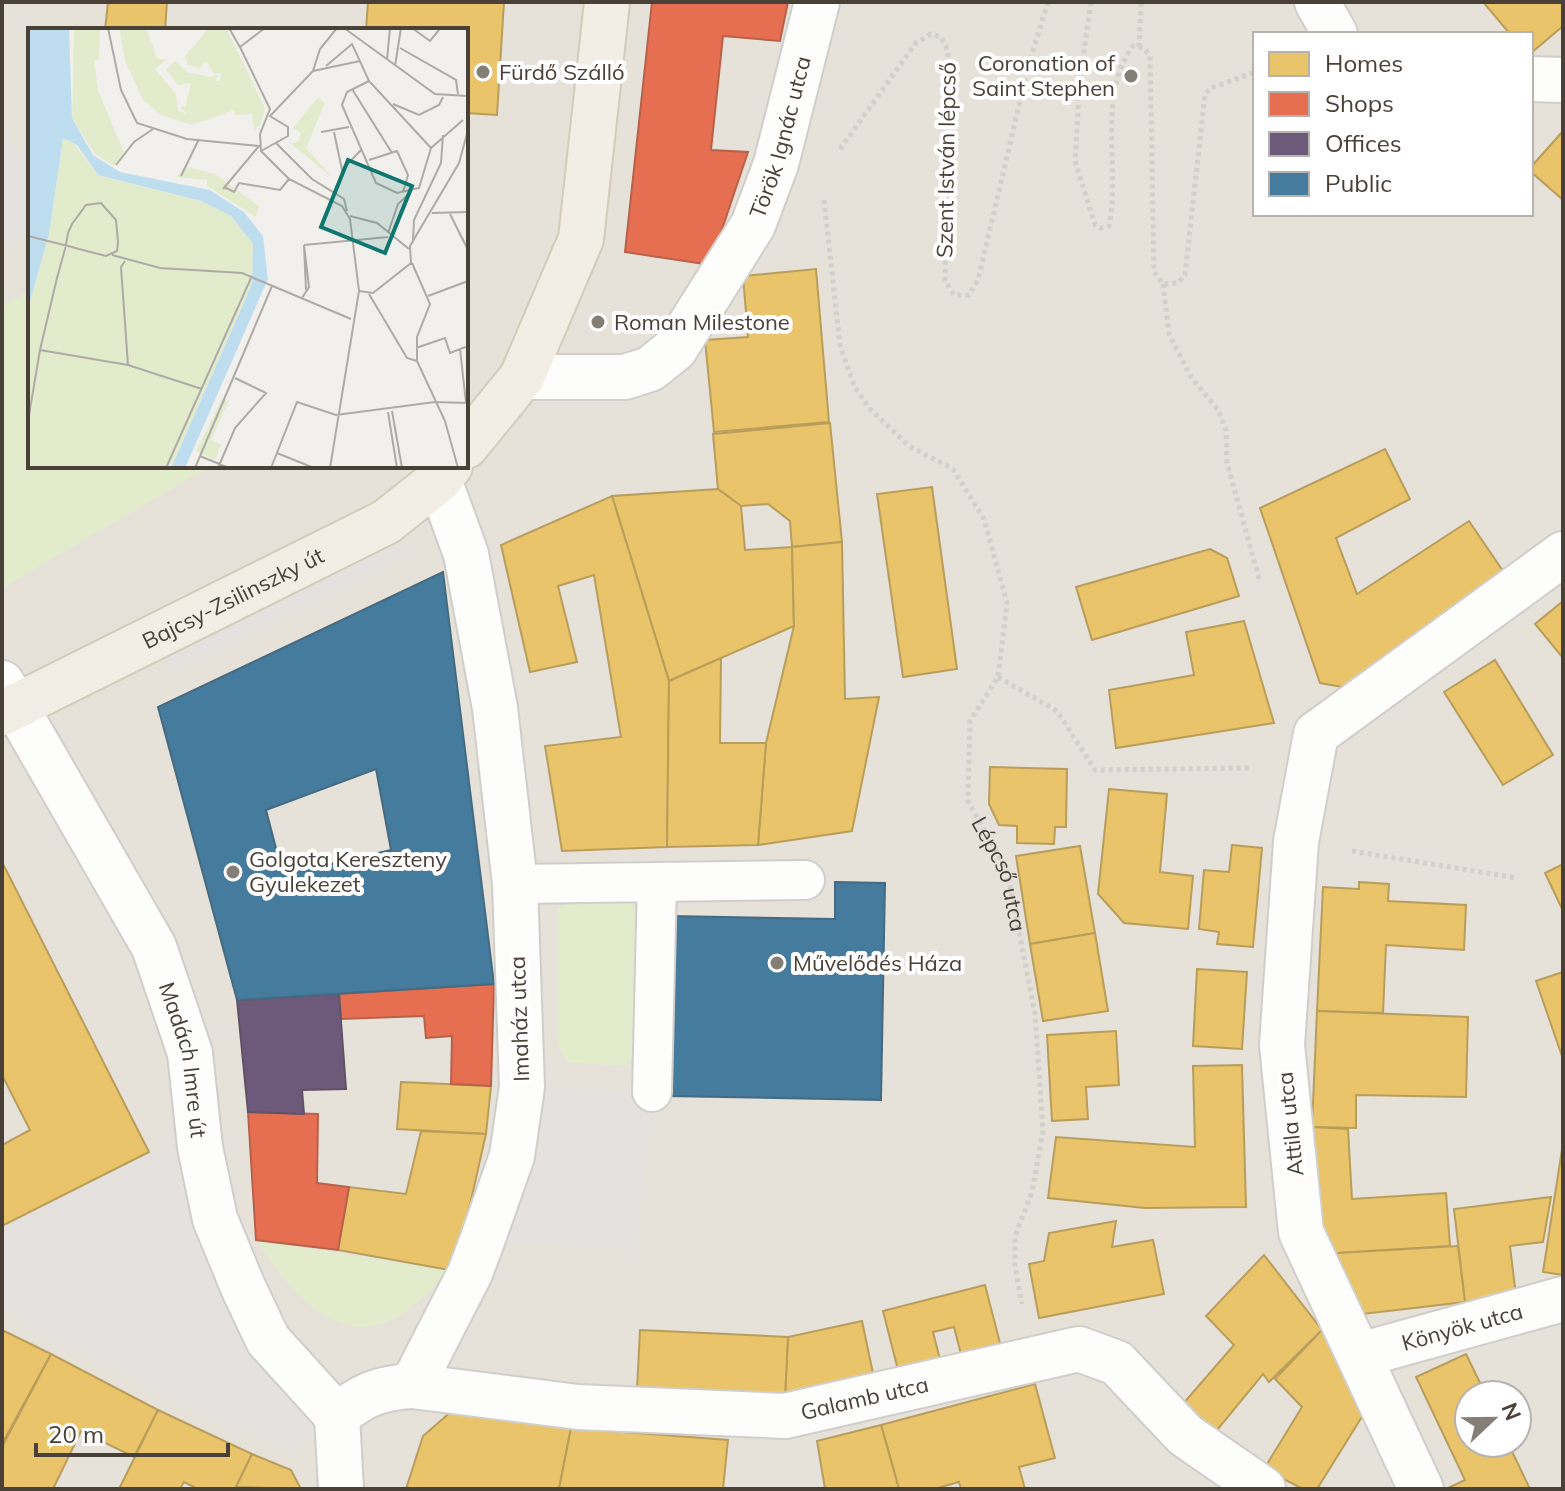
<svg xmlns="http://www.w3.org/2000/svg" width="1565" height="1491" font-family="Mulish,sans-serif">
  <rect width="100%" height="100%" fill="#f2f0ed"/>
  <path fill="#e6e2da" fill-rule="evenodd" d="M2,2H1563V1489H2ZM30,30H466V466H30ZM1255,34H1531V214H1255ZM1469,1395H1517V1443H1469Z"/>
  <g fill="#e2eccd">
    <polygon points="30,290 30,466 211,466 2,588 2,307"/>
    <polygon points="573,900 628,900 641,913 639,1052 625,1066 567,1062 558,1044 558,909"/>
    <path d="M256,1240L447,1270C372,1368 312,1327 256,1240Z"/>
  </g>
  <g fill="#e4e1de">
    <polygon points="2,121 30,180 30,234 2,249"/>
    <polygon points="386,522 403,557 172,671 155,637"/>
    <polygon points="522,1087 652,1092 636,1249 482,1241"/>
    <polygon points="200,1147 215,1219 337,1416 292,1452 146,1385 2,1309 2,1226 149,1152"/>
  </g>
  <g fill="#e9c46a" stroke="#b99d5b" stroke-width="2">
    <polygon points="108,2 167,2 165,30 105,30"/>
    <polygon points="368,2 504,2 497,115 466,113 466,30 366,30"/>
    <polygon points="1483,2 1563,2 1563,26 1531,53 1531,34 1510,34"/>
    <polygon points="1563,131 1563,199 1562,199 1531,172 1531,167"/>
    <polygon points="816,269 829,422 714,432 705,340 748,337 743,276"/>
    <polygon points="830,423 842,542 792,547 790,521 768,504 741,506 718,489 713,434"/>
    <polygon points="1385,449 1410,499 1336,538 1357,594 1469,521 1505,574 1342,687 1320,683 1260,508"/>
    <polygon points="932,487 957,669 903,677 877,494"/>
    <polygon points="718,489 741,506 745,550 792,547 794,626 669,681 612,496"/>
    <polygon points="612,496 669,681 667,847 562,851 545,746 621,737 594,575 558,586 577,662 530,672 501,545"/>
    <polygon points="842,542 845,699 879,697 852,831 758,845 766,743 794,626 792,547"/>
    <polygon points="1210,549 1227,558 1239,596 1092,640 1076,587"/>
    <polygon points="1563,601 1563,658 1535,624"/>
    <polygon points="1244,621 1274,723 1116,748 1109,690 1194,675 1186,632"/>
    <polygon points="721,658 720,743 766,743 758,845 667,847 669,681"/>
    <polygon points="1495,660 1553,755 1503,785 1444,692"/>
    <polygon points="990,767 1067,769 1066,827 1055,827 1054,844 1017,843 1017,826 999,825 989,804"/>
    <polygon points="1109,789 1167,794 1160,872 1193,876 1188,929 1124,923 1098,894"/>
    <polygon points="1232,845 1262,848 1253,947 1217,944 1219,932 1199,929 1204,870 1229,872"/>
    <polygon points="1080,846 1095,933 1030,944 1016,856"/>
    <polygon points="2,862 149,1152 2,1226 2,1145 30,1130 2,1075"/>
    <polygon points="1563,864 1563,911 1545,873"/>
    <polygon points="1359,882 1389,884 1388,901 1466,905 1464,950 1386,945 1383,1013 1317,1011 1323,887 1359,889"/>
    <polygon points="1095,933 1108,1011 1043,1021 1030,944"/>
    <polygon points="1197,969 1247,972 1242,1049 1193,1046"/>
    <polygon points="1563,972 1563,1059 1536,981"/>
    <polygon points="1317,1011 1468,1017 1466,1097 1356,1095 1356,1128 1312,1127"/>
    <polygon points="1116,1031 1119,1085 1086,1087 1088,1119 1052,1121 1047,1035"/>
    <polygon points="1242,1065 1246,1207 1145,1208 1048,1198 1056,1137 1195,1147 1193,1066"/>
    <polygon points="401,1082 491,1086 486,1134 397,1129"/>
    <polygon points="1312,1127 1348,1129 1352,1199 1446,1193 1450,1246 1322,1254"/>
    <polygon points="421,1131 486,1134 455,1271 338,1250 349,1187 406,1194"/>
    <polygon points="1563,1143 1563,1275 1543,1272"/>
    <polygon points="1551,1197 1543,1242 1510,1246 1516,1296 1465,1302 1454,1209"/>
    <polygon points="1116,1221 1112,1247 1153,1240 1164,1294 1039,1318 1029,1264 1044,1261 1049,1233"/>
    <polygon points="1458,1246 1465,1302 1354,1315 1322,1254"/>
    <polygon points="1264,1255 1322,1330 1269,1382 1263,1374 1213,1435 1182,1405 1234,1345 1206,1316"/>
    <polygon points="985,1285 1001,1347 962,1358 954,1327 933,1332 941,1363 899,1374 883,1311"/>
    <polygon points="862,1321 874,1378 785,1397 788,1337"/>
    <polygon points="2,1330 51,1354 2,1444"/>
    <polygon points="640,1330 788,1337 785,1397 637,1390"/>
    <polygon points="1322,1330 1373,1399 1317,1489 1303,1489 1264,1469 1302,1407 1275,1379"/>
    <polygon points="51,1354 158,1410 134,1457 81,1431 53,1489 2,1489 2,1447"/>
    <polygon points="1466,1354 1486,1395 1469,1395 1469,1443 1508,1443 1530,1489 1446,1489 1465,1480 1416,1377"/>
    <polygon points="1035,1384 1055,1458 1019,1467 1025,1489 961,1489 959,1482 934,1489 899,1489 881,1425"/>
    <polygon points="454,1409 571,1428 559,1489 406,1489 423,1436"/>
    <polygon points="158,1410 252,1454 235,1489 198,1489 184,1482 180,1489 119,1489"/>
    <polygon points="881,1425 899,1489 825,1489 817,1441"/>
    <polygon points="571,1428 728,1440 723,1489 559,1489"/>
    <polygon points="252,1454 291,1470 301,1489 236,1487"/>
  </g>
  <g fill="#e76f51" stroke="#b8614a" stroke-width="2">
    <polygon points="652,2 788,2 780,41 723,36 711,150 748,152 710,265 625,252"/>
    <polygon points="494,984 491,1086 451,1084 452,1036 426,1038 424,1016 341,1019 339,994"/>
    <polygon points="248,1112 318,1114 317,1183 349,1187 338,1250 256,1240"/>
  </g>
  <polygon fill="#6d597a" stroke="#625266" stroke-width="2" points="339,994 346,1089 302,1090 304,1114 248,1112 237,1000"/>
  <g fill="#457b9d" stroke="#466a7f" stroke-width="2" fill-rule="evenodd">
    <path d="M443,572L494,984L237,1000L158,707ZM376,769L391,850L283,875L266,810Z"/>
    <polygon points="835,882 885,883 881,1100 668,1096 671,916 835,919"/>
  </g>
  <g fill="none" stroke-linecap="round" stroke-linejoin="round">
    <g stroke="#d0ceca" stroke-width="42">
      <g id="service">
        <polyline points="657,882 805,880"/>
        <polyline points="515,884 657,882 652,1092"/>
      </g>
    </g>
    <g stroke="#d0ceca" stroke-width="48">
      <g id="minor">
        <polyline points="1317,2 1335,34"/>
        <polyline points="1531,79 1563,80"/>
        <path id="s2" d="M522,377H625L650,369L675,349L753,225L776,164L817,2"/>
        <path id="s3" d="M2,683L154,947L190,1053L200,1147L215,1219L243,1287L268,1340L337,1416"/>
        <path id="s4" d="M1360,1355L1563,1299"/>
        <path id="s5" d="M412,1386L578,1407L785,1416L1079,1349L1117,1363L1185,1435L1263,1489"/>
        <path d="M337,1416C362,1395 379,1388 412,1386L470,1273L482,1241L512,1156L522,1087L515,884L495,708L466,554L439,480"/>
        <polyline points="337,1416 341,1489"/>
        <polyline points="1421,1489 1301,1232 1282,1045 1296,842 1316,734 1563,554"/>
      </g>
    </g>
    <g stroke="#d4cbba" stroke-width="48">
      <g id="primary">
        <polyline points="466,446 522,377 581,239 607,2"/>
        <path id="s6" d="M2,713L386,522L439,480L450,466"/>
      </g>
    </g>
    <g stroke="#d2d0cb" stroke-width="5" stroke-dasharray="4 4" stroke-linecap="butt">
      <path d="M1091,2L1080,79L1075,161L1095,225L1101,228L1109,226C1121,170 1096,96 1133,46L1144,48L1150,56L1154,272L1163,284L1178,283L1185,275L1205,94L1211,88L1255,72"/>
      <polyline points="1139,47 1141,2"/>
      <polyline points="840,149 916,43 931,34 941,37 948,51 945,281 954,295 969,295 978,280 1028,67 1048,2"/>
      <path id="s1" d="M824,200L840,345L854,386L871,410L909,446L953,469L984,519L1007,603L998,677L970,721L968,801L1007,871L1035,1013L1043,1131L1032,1192L1015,1236V1267L1022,1304"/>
      <polyline points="1163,284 1169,334 1191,377 1218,410 1226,430 1227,463 1260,582"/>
      <polyline points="998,677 1057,711 1095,770 1252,768"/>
      <polyline points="1352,851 1517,878"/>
    </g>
    <use href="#service" stroke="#fdfdfc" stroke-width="38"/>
    <use href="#minor" stroke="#fdfdfc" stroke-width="44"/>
    <use href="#primary" stroke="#f2ede5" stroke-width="44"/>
  </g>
  <g fill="#847e77" stroke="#fff" stroke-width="3">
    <circle cx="483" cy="72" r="8"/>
    <circle cx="1131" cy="76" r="8"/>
    <circle cx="598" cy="322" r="8"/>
    <circle cx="233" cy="872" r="8"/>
    <circle cx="777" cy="963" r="8"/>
  </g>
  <g text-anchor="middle" stroke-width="8" stroke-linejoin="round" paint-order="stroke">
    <g font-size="22" fill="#494138" stroke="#fff" text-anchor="start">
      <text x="1115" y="71" text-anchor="end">Coronation of<tspan x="1115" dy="25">Saint Stephen</tspan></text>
      <text x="499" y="80">Fürdő Szálló</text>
      <text x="614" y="330">Roman Milestone</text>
      <text x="249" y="867">Golgota Kereszteny<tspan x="249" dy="25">Gyulekezet</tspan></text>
      <text x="793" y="971">Művelődés Háza</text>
    </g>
    <g font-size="22" fill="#494138" stroke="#fff">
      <text dy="8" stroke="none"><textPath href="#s2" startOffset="400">Török Ignác utca</textPath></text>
      <text transform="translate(946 160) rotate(-89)" y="8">Szent István lépcső</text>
      <text dy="8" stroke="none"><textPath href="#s6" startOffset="258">Bajcsy-Zsilinszky út</textPath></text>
      <text dy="8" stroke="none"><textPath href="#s1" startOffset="754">Lépcső utca</textPath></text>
      <text transform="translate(519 1019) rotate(-92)" y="8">Imaház utca</text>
      <text dy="8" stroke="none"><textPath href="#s3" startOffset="422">Madách Imre út</textPath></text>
      <text transform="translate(1290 1124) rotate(-96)" y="8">Attila utca</text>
      <text dy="8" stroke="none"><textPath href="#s4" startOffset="106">Könyök utca</textPath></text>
      <text dy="8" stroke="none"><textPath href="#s5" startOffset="456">Galamb utca</textPath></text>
    </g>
  </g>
  <g transform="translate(28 28)">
    <rect width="440" height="440" fill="#f2f0ed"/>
    <path d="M46,0H72L71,31L66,33L70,62L96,124L86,138L67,126L44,90ZM91,0H118L129,30L138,32L127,41L148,66L150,82L158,86L163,80L158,85L152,79L158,77L163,55L150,57L138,41L147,33L159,44L183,49L190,46L188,53H192L193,46L189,45L186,46L178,33L171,41L159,36L157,28L181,0H198L237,80L232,97L226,102L224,86L207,87L206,82L164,97L133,87L115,72L97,33ZM290,69L297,75L278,120L305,150L262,115L270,114L273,105L265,100ZM40,108L70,147L173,173L203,188L225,216L224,256L143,440H0V281L21,206L35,110ZM161,139L187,146L231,178L228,189L179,158V152L147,149ZM194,371L201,373L183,412L193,417L187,432L168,423Z" fill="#e2eccd"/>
    <path d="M0,0H41L44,90L65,127L92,144L182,162L216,184L235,208L240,251L157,440H143L224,256L225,216L203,188L173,173L70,147L49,117L35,110L21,206L0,281Z" fill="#bedef0"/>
    <path fill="none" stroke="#aeaaa5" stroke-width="2" d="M80,0L93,62L109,95L159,111L231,118L195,161M201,0L213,21M237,0L212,19L242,81L232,106L233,123L261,151L314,178L322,191L331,263L302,440M316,0L407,66L440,68M384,0L402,13L411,2M372,20L428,52L430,66M359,32L362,0M298,38L324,16L341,53L403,120M367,38L373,0M285,43L332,33M341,53L319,64L314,77L348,155L369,165L391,160L403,120M324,61L364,125M365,76L391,87L411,77L415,69M293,104L321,99M306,104L314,142L333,122M248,115L284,151L316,171L319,183M403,120L435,92M233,123L260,108V99L242,88L285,43L292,21L309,0M341,132L369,123L380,147L375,164M88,137L106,114L125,101M153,148L171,111M196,159L206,164L211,155L252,162L261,151M404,185L440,184M422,186L440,222M322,188L349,195L381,221M360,205L370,176L383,164M0,208L44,219L51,221L78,228L89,223L90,214L88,192L73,175L58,177L44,196L40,205L39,211L37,221L29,250L12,322L0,393M385,213L386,192L413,135L415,107M276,217L360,209M84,227L132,240L214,245L323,291M97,233L93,239L100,337M384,235L402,276L389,309V333L417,393L430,440M331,263L345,265L383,235L382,218L431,135L440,102M341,266L379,330L389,333M400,268L440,253M274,270L281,259L276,217L278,262M388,320L417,310L422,325L440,318M432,321L438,375M12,322L100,337L174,361M364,383L374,440M360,384L369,440M249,425L286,440M172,428L201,440M138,440L223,250M167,440L244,258M190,440L207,400L238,365L207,350M243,440L269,374L308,387L407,374L440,375"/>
    <path fill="#0f766e" fill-opacity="0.15" stroke="#0f766e" stroke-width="4" d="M320,132L384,158L357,225L293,199Z"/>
    <rect width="440" height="440" fill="none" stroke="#494138" stroke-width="4"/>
  </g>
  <rect width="1565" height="1491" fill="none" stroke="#494138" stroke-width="8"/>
  <rect x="1253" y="32" width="280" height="184" fill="#ffffff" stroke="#b6b3af" stroke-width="2"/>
  <rect x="1269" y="52" width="40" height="24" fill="#e9c46a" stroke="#b6b3af" stroke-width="2"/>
  <text x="1325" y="72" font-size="24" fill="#494138">Homes</text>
  <rect x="1269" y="92" width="40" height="24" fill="#e76f51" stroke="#b6b3af" stroke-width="2"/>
  <text x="1325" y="112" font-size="24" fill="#494138">Shops</text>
  <rect x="1269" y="132" width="40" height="24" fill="#6d597a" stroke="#b6b3af" stroke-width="2"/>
  <text x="1325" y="152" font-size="24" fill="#494138">Offices</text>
  <rect x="1269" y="172" width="40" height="24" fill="#457b9d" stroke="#b6b3af" stroke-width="2"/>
  <text x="1325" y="192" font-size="24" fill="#494138">Public</text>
  <g transform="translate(1493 1419) rotate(68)"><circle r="38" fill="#ffffff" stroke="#b6b3af" stroke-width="2"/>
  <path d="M0-6L14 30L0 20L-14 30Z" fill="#847e77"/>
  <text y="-12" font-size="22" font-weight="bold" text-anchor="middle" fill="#494138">N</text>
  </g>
  <path d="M36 1443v12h192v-12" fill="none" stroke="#494138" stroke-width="4"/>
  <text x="48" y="1443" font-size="24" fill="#494138" stroke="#ffffff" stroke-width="6" paint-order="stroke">20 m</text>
</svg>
